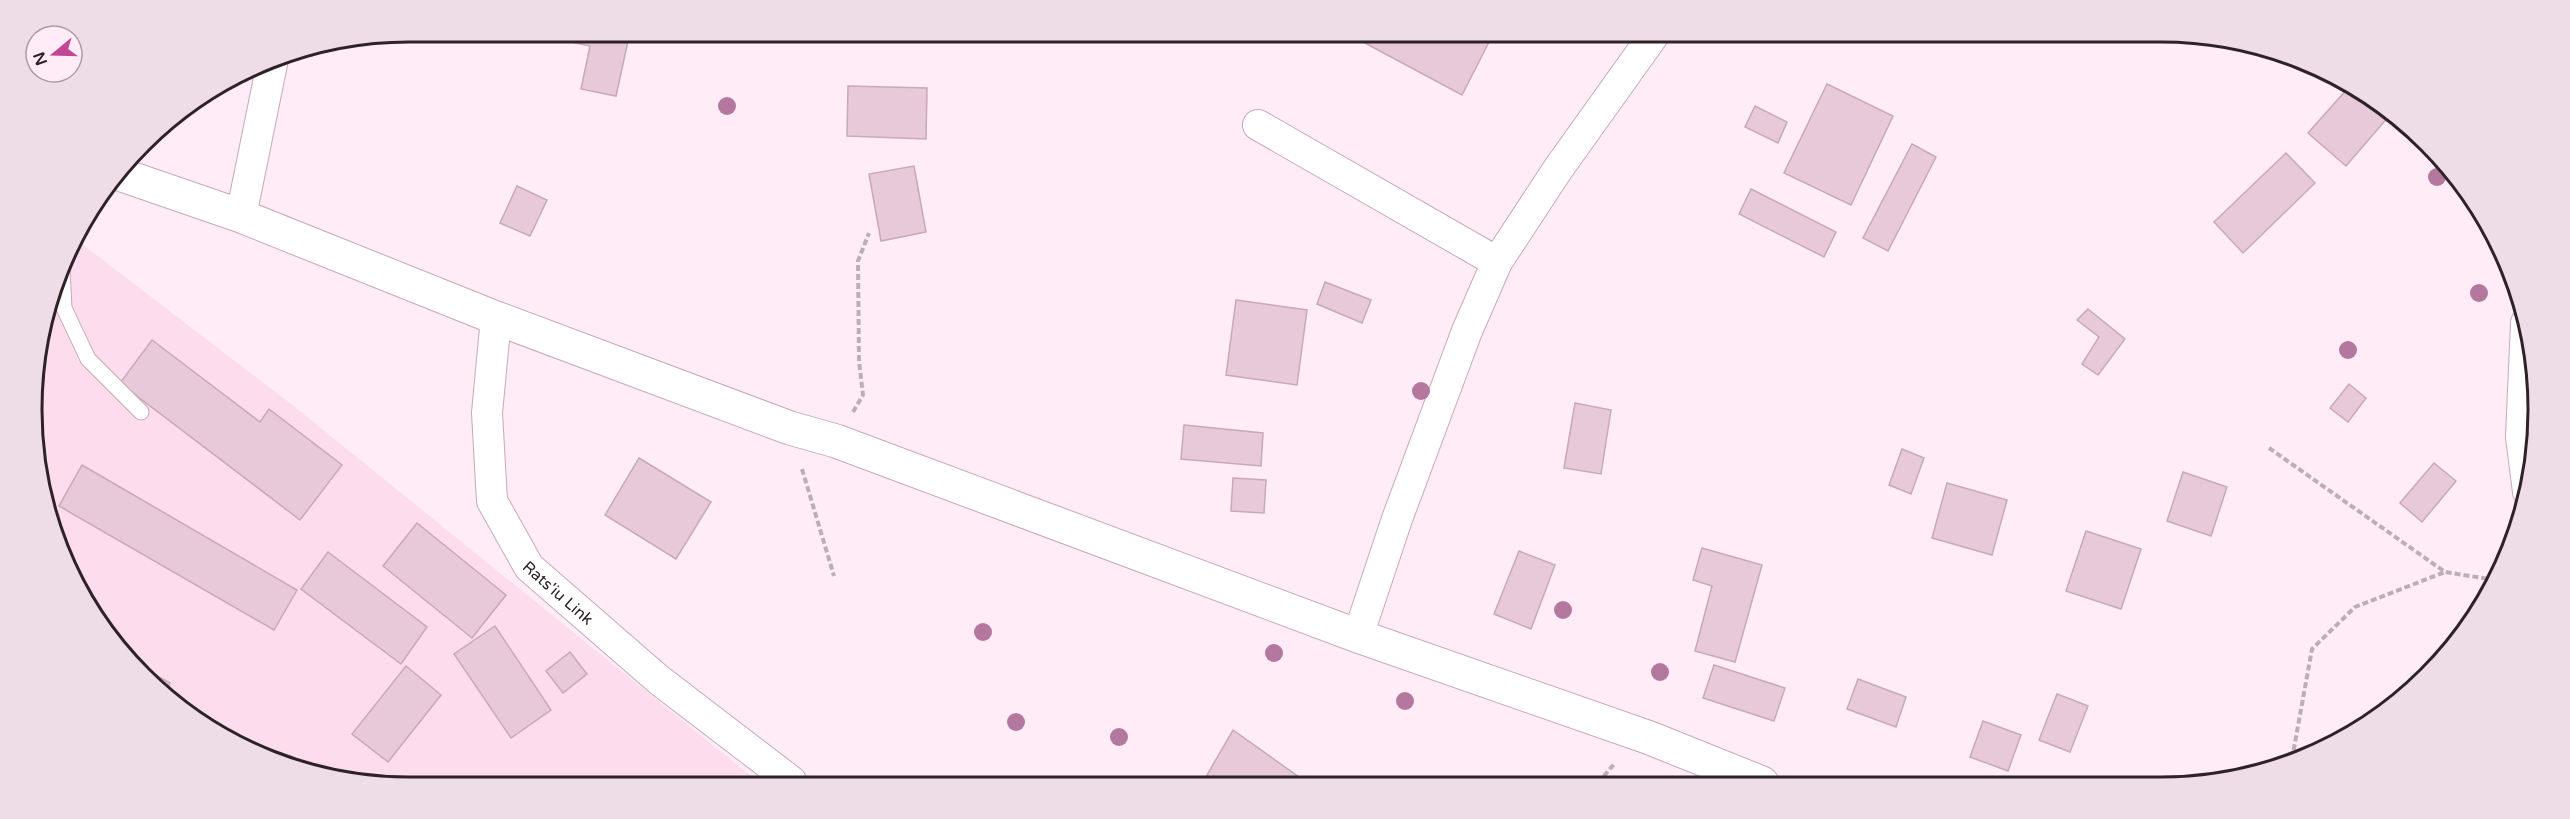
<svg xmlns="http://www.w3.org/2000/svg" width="2570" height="819" font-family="'Varela Round',sans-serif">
  <rect width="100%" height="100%" fill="#ffecf6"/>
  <polygon fill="#fcdced" points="74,238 291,404 757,781 335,780 199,724 95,620 44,507 35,361"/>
  <g fill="#e8c9d9" stroke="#c7a9b9" stroke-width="1.5">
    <polygon points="548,32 630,32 616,96 581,89 590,46 547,37"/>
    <polygon points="1350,35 1492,36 1462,95"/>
    <polygon points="1827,84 1893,116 1851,205 1784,173"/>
    <polygon points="848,86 927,88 926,139 847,136"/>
    <polygon points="2349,87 2371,95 2390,115 2346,166 2308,133"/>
    <polygon points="1755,106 1787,122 1778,143 1745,127"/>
    <polygon points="1912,144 1936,157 1888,251 1863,238"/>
    <polygon points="2286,153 2315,183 2243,253 2214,222"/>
    <polygon points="914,166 926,232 881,241 869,174"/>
    <polygon points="517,186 547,200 530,236 500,223"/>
    <polygon points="1751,189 1836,232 1824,257 1739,214"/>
    <polygon points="1325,282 1371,300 1362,323 1317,304"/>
    <polygon points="1236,300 1307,310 1297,385 1226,375"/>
    <polygon points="2088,309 2125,339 2098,375 2082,364 2099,337 2077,320"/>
    <polygon points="152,340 260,422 269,409 342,465 300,520 120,383"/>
    <polygon points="2349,384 2366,398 2348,422 2330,408"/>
    <polygon points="1575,403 1611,410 1601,474 1564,468"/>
    <polygon points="1184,425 1263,433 1261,466 1181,459"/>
    <polygon points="1902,449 1924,458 1911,494 1889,485"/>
    <polygon points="639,458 711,502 676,559 605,515"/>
    <polygon points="2434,463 2456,481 2422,522 2400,503"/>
    <polygon points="82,465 297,590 274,630 59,506"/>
    <polygon points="2183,472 2227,487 2211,536 2167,521"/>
    <polygon points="1233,478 1266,480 1264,513 1231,511"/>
    <polygon points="1947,483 2007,500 1992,555 1932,538"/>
    <polygon points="417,523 506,595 472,638 383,566"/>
    <polygon points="2086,531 2141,549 2121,609 2066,591"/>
    <polygon points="1702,548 1762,565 1735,662 1695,651 1712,586 1693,580"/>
    <polygon points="1519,551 1555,565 1531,629 1494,614"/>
    <polygon points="328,552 427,627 401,664 301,589"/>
    <polygon points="495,626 551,710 511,738 454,654"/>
    <polygon points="570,652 587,674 563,693 546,671"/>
    <polygon points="1714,665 1785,688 1774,721 1703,698"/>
    <polygon points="406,666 441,695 388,762 352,734"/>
    <polygon points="145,669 170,683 166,690"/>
    <polygon points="1858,679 1906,697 1896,727 1847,709"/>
    <polygon points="2057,694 2088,706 2070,752 2039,740"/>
    <polygon points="1983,721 2021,735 2008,771 1970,757"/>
    <polygon points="1233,730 1306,782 1215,782 1207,775"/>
  </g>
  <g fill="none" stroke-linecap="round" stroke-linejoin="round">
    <g stroke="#c7a9b9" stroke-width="17">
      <polyline id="lane" points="62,270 64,308 88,359 141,412"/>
    </g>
    <g stroke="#c7a9b9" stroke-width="32">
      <g id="street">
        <polyline points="1258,125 1497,262"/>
        <polyline points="241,216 273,59"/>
        <path id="s1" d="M496,318L487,413L492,501L529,567L659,680L791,781"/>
        <polyline points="2526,323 2521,437 2528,492"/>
        <polyline points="1358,636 1397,519 1467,331 1497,262 1558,169 1653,36"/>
      </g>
    </g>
    <g stroke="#c7a9b9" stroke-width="35">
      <polyline id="secondary" points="122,175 241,216 496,318 790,428 836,441 1358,636 1650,738 1762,783"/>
    </g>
    <g stroke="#beadb6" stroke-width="4" stroke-dasharray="6 3" stroke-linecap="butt">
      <polyline points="853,412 863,395 859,361 858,261 869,233"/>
      <polyline points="2269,448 2445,572 2495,580"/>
      <polyline points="802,469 834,576"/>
      <polyline points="2292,759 2312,649 2355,607 2445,572"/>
      <polyline points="1598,783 1615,763"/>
    </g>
    <use href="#lane" stroke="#fff" stroke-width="15"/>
    <use href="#street" stroke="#fff" stroke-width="30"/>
    <use href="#secondary" stroke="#fff" stroke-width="33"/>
  </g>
  <g fill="#b4789f">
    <circle cx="727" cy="106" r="9"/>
    <circle cx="2437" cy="177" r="9"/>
    <circle cx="2479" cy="293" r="9"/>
    <circle cx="2348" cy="350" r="9"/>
    <circle cx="1421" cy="391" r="9"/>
    <circle cx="1563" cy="610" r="9"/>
    <circle cx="983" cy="632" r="9"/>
    <circle cx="1274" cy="653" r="9"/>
    <circle cx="1660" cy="672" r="9"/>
    <circle cx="1405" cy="701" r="9"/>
    <circle cx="1016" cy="722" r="9"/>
    <circle cx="1119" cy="737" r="9"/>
  </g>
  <g text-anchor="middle" stroke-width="6" stroke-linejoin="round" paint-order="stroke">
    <g font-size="16" fill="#2e2228" stroke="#ffecf6">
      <text dy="6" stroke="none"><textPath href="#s1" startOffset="298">Rats'iu Link</textPath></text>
    </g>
  </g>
  <path d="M0 0H2570V819H0ZM409 42H2161A367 367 0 0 1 2528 409V410A367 367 0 0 1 2161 777H409A367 367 0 0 1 42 410V409A367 367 0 0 1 409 42Z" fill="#eedce6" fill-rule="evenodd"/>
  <path fill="none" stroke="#2e2228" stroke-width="3" d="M409 42H2161A367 367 0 0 1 2528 409V410A367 367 0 0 1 2161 777H409A367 367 0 0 1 42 410V409A367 367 0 0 1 409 42Z"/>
  <g transform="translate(54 54) rotate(251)"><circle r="28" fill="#ffecf6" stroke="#ab9ba4" stroke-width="1.5"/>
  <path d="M0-4.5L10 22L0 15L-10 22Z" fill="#c34696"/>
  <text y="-9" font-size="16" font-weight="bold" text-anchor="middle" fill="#2e2228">N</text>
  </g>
</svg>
